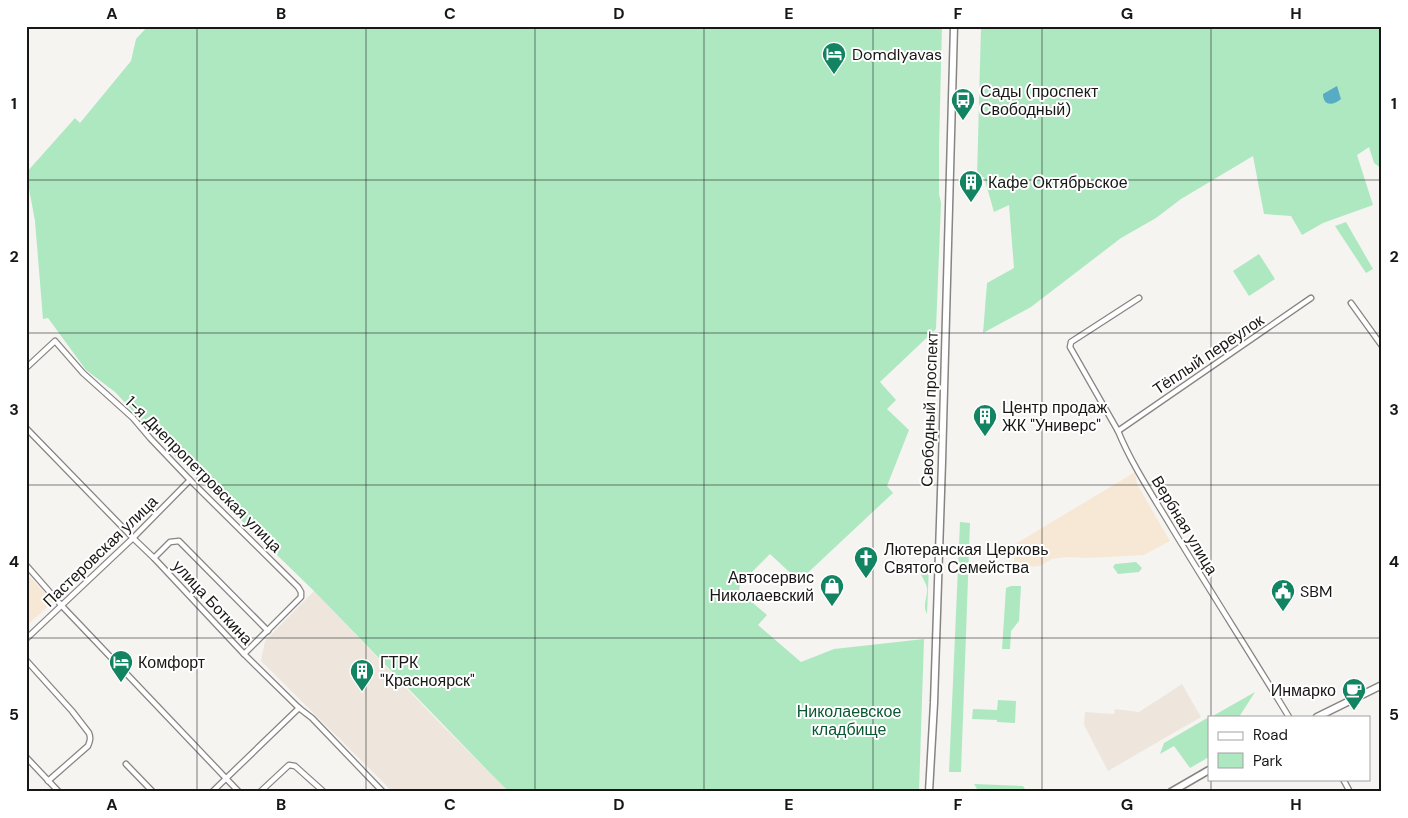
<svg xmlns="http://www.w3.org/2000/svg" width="1408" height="818" font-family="'DM Sans',sans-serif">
  <rect width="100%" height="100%" fill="#f6f4f1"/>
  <g fill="#eee6dd">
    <polygon points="314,591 433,716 509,792 393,792 261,661 265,641"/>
    <polygon points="1182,684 1201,717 1108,771 1084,725 1085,712 1114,714 1115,709 1139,712"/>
  </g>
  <g fill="#f7e8d5">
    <polygon points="1135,472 1137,484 1170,541 1144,555 1088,558 1067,557 1052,559 1040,566 1014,568 1014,552 1017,543"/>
    <polygon points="26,573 53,602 26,626"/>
  </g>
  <g fill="#ade8c1">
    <polygon points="148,26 942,26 939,147 939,194 941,203 936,329 880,382 896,400 887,409 909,430 887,486 893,493 799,581 770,554 740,584 739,591 767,615 758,625 801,662 834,649 924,639 919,792 509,792 492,775 314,591 177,458 115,392 86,370 48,318 43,319 35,221 26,173 75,118 80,123 131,61 136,39"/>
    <polygon points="981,26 1382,26 1382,169 1374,163 1369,147 1357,155 1373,205 1323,223 1302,235 1291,216 1264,214 1253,156 1181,199 1156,218 1121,238 1031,307 983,333 987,283 1014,268 1009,205 994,212 984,177 977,178"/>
    <polygon points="1346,222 1373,269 1366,273 1335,226"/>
    <polygon points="1259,254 1275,279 1249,296 1233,271"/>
    <polygon points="960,522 970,523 961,772 949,772"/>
    <path d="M928,562L929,566L927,614C922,605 928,597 927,588C926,583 922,577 920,572Z"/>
    <polygon points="1136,562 1142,568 1139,572 1118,574 1113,567 1115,564"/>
    <polygon points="1011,586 1021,586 1019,621 1011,631 1010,649 1002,649 1006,588"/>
    <polygon points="1255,692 1239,717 1211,717"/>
    <polygon points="998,700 1016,701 1015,723 997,722 997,720 972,719 973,709 997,710"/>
    <polygon points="1209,717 1209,757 1190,768 1174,746 1160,754 1164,743"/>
    <polygon points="974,784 1023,786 1027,792 979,792"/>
  </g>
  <path fill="#58abc5" d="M1337,86L1341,99C1333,106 1323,106 1323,94Z"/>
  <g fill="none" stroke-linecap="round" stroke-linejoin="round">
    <g stroke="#878482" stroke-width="7">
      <g id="street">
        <path d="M1139,298L1071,342L1070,347L1118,431C1132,465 1153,496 1172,528C1210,591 1250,653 1289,717"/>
        <polyline points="1351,303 1382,346"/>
        <polyline points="26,368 55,341 83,373 133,418 150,438 190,480 298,587 301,592 301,597 244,654"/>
        <polyline points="26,428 133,538 154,558 244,654 299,708 312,718 383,792"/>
        <polyline points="1118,431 1311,298"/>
        <polyline points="154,558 170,542 179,541 268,631"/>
        <polyline points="26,565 62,606 239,792"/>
        <polyline points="26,639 133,538 190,480"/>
        <path d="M26,660L72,711L89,733C91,738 90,741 88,746L48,781"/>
        <polyline points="26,757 59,792"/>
        <polyline points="126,764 153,792"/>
        <polyline points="1343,779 1350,792"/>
        <polyline points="212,792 299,708"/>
        <polyline points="260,792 289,765 295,766 324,792"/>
      </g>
    </g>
    <g stroke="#878482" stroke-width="9">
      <g id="secondary">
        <polyline points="1317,717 1382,685"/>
        <polyline points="929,792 934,703 942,462 954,26"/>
        <polyline points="1171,792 1209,770"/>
      </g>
    </g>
    <use href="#street" stroke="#fff" stroke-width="4.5"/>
    <use href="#secondary" stroke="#fff" stroke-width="6"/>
  </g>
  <path fill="none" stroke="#181716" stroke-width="1" stroke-opacity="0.55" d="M197,26V792M366,26V792M535,26V792M704,26V792M873,26V792M1042,26V792M1211,26V717M26,180H1382M26,333H1382M26,485H1382M26,638H1382M1211,779V792"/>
  <defs>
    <g id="hotel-pin" transform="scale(1.25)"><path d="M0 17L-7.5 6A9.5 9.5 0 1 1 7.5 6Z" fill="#138462" stroke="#fff"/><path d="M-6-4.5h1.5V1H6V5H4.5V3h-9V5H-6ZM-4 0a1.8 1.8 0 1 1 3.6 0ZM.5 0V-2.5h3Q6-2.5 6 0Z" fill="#fff"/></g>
    <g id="bus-pin" transform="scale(1.25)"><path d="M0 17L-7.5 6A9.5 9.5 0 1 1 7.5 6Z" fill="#138462" stroke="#fff"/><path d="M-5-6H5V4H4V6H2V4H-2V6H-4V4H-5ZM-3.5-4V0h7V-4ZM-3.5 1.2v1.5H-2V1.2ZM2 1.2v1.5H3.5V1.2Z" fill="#fff"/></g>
    <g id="building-pin" transform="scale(1.25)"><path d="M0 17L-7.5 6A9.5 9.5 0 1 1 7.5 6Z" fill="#138462" stroke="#fff"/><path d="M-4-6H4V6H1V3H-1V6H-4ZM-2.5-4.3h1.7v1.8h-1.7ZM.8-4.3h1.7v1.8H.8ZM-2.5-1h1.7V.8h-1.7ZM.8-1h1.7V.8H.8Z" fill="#fff"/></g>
    <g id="church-pin" transform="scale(1.25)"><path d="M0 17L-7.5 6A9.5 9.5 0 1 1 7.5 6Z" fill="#138462" stroke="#fff"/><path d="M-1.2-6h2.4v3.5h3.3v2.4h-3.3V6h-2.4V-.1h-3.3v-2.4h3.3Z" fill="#fff"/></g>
    <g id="shop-pin" transform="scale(1.25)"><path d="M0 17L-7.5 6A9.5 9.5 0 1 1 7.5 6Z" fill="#138462" stroke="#fff"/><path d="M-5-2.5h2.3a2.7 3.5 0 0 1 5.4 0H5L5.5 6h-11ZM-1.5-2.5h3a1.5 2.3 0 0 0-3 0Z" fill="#fff"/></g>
    <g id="civic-pin" transform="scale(1.25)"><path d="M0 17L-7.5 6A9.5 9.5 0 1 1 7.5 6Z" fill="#138462" stroke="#fff"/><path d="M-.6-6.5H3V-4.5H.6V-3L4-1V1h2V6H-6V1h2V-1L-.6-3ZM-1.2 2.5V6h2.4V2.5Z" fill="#fff"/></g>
    <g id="cafe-pin" transform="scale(1.25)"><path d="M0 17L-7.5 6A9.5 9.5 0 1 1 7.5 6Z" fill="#138462" stroke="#fff"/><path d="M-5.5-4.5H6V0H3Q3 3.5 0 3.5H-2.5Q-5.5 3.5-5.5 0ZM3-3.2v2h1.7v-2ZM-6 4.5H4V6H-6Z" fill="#fff"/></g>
  </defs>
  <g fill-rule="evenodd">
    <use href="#hotel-pin" x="834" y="54"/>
    <use href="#bus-pin" x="963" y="100"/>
    <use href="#building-pin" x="971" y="182"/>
    <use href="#building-pin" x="985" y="416"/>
    <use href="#church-pin" x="866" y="558"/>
    <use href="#shop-pin" x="832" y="586"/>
    <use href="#civic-pin" x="1283" y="591"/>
    <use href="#hotel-pin" x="121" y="662"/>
    <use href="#building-pin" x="362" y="671"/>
    <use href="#cafe-pin" x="1354" y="690"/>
  </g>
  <g text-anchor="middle" stroke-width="4" stroke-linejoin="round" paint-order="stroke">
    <g font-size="16" fill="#181716" stroke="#fff" text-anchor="start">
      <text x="852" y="60">Domdlyavas</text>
      <text x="980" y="97">Сады (проспект<tspan x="980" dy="18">Свободный)</tspan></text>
      <text x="988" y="188">Кафе Октябрьское</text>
      <text x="1002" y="413">Центр продаж<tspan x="1002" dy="18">ЖК "Универс"</tspan></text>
      <text x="884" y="555">Лютеранская Церковь<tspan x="884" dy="18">Святого Семейства</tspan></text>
      <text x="814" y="583" text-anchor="end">Автосервис<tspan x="814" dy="18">Николаевский</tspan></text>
      <text x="1300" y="597">SBM</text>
      <text x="138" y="668">Комфорт</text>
      <text x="380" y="668">ГТРК<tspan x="380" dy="18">"Красноярск"</tspan></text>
      <text x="1336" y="696" text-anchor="end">Инмарко</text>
    </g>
    <g font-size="16" fill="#181716" stroke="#fff">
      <text transform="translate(1208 354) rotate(-34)" y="6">Тёплый переулок</text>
      <text transform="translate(929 409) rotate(-88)" y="6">Свободный проспект</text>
      <text transform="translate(204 474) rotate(45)" y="6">1-я Днепропетровская улица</text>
      <text transform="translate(1185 525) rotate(59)" y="6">Вербная улица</text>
      <text transform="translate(100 551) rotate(-44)" y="6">Пастеровская улица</text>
      <text transform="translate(213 602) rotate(47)" y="6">улица Боткина</text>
    </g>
    <g font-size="16" fill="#095832" stroke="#fff">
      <text x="849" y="717">Николаевское<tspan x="849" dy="18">кладбище</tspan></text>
    </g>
  </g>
  <rect width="1408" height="818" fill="none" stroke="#ffffff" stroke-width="55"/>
  <rect x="1208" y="716" width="162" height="65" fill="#ffffff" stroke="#a3a2a2"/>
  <rect x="1218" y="732" width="25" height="8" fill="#ffffff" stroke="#a3a2a2"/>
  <text x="1253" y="740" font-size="15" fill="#181716">Road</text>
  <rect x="1218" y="753" width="25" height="15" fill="#ade8c1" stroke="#a3a2a2"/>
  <text x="1253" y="766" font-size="15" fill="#181716">Park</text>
  <rect x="28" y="28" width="1352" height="762" fill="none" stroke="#181716" stroke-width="2"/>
  <g font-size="16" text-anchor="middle" font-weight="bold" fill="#181716">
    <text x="112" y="19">A</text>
    <text x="281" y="19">B</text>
    <text x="450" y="19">C</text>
    <text x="619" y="19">D</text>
    <text x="789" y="19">E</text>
    <text x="958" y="19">F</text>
    <text x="1127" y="19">G</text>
    <text x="1296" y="19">H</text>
    <text x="14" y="109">1</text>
    <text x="1394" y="109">1</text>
    <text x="14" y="262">2</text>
    <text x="1394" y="262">2</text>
    <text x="14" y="415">3</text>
    <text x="1394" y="415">3</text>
    <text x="14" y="567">4</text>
    <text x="1394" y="567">4</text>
    <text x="14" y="720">5</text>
    <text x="1394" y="720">5</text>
    <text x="112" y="810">A</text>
    <text x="281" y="810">B</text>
    <text x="450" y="810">C</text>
    <text x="619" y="810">D</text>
    <text x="789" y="810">E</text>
    <text x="958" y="810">F</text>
    <text x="1127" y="810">G</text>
    <text x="1296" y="810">H</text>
  </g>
</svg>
